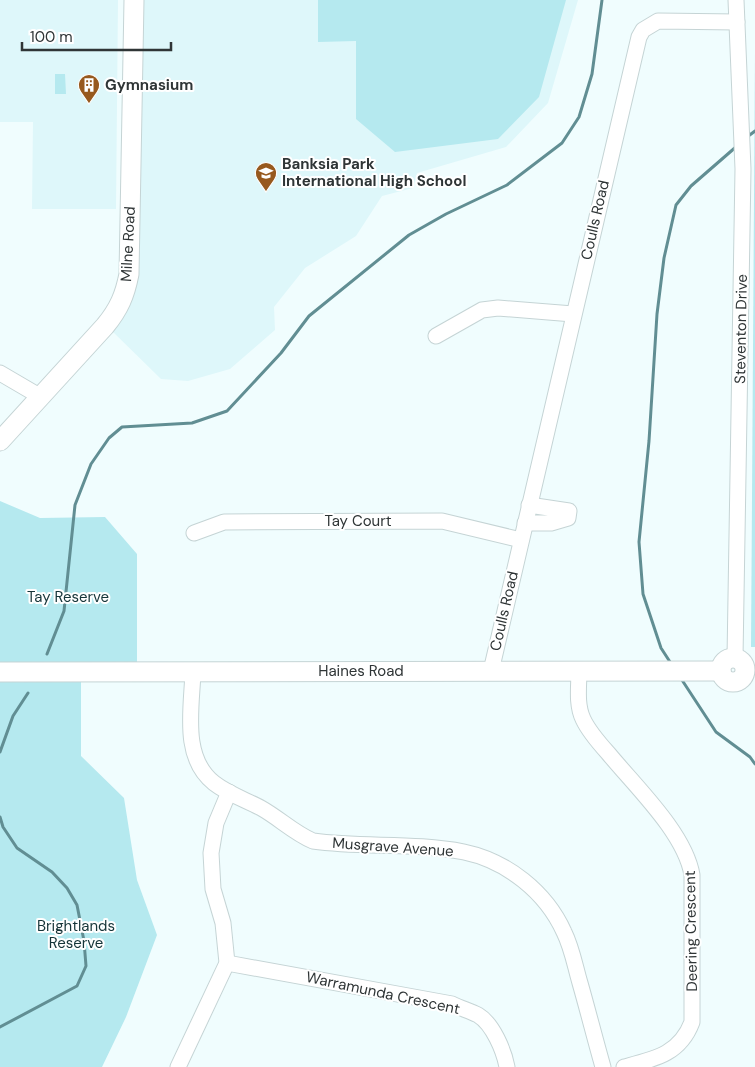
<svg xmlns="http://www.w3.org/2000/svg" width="755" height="1067" font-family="'DM Sans',sans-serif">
  <rect width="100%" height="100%" fill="#f0fdfe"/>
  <g fill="#def7fa">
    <polygon points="0,0 118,0 116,209 32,209 33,122 0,122"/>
    <polygon points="140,0 578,0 548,103 506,147 417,173 413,188 382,196 356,236 305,268 274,307 275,330 230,369 188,381 161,379 111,330 124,313"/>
  </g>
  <g fill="#b5e9ef">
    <polygon points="318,0 566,0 539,97 498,139 395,152 356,119 356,41 318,42"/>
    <polygon points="755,50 755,647 751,647"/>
    <polygon points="55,74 65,74 66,94 55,94"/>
    <polygon points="0,501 40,518 105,517 137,554 137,665 0,666"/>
    <polygon points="81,679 81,756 124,798 137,880 157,935 126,1017 102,1067 0,1067 0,680"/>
  </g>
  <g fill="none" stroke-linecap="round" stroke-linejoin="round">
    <g stroke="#618e93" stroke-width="3">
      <polyline points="747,137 755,131"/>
      <polyline points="47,654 64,611 75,505 91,464 109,438 122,427 192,423 227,411 281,353 309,316 409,235 446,214 507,185 562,143 579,117 592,74 602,0"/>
      <polyline points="672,665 661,648 643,594 639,542 649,441 657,314 664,258 676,205 691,186 737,146"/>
      <polyline points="680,677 716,732 750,757 755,764"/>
      <polyline points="0,752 13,716 28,693"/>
      <polyline points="0,817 3,827 17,848 52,872 67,888 77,905 84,941 86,966 77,986 0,1027"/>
    </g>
    <g stroke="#c5d4d5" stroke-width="17">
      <g id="minor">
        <polyline points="436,336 482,310 498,308 573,314"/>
        <polyline points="0,373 41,397"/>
        <polyline points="525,523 551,523 568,518 569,511 529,505"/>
        <polyline points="194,533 224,522 442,521 521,540"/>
        <polyline points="735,658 743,169 736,0"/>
        <path d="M579,670C579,686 576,704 583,719C589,732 599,743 608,753C635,786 685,833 692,875V1022C680,1054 655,1059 624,1067"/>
        <path d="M193,671C192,707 181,757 214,783C228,794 246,800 261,808C279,818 294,833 313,841C363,848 414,842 464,852C507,861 546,892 564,932C572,948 575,966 580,983C588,1011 595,1039 603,1067"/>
        <polyline points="491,671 639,37 643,30 658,21 737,22"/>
        <path d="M227,963L452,1004C460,1008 470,1011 478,1015C493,1024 504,1051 507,1067"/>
        <polyline points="178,1067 227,963 223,923 213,889 211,853 216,823 229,792"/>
      </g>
    </g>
    <g stroke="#c5d4d5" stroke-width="21">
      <g id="major">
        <path d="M0,441L105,326C119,309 125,295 129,274L134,0"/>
        <circle cx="733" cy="670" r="12"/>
        <polyline points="0,672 721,671"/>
      </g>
    </g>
    <use href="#minor" stroke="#fff" stroke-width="15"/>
    <use href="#major" stroke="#fff" stroke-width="19"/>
  </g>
  <defs>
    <g id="building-pin" transform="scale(1.125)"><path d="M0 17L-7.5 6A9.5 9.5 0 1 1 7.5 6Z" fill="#97591e" stroke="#fff"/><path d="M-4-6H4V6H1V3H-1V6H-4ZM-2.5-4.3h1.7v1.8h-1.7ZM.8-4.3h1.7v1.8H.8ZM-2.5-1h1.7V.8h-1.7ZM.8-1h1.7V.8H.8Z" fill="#fff"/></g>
    <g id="school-pin" transform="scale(1.125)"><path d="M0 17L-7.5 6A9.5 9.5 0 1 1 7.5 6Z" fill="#97591e" stroke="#fff"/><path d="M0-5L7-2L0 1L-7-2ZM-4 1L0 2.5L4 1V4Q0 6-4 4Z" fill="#fff"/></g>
  </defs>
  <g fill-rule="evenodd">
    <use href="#building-pin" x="89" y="85"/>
    <use href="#school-pin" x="266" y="173"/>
  </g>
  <g text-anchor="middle" stroke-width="4" stroke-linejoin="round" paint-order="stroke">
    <g font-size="15" font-weight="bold" fill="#2f3536" stroke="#fff" text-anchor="start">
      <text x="105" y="90">Gymnasium</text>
      <text x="282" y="169">Banksia Park<tspan x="282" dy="17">International High School</tspan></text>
    </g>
    <g font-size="15" fill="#2f3536" stroke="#fff">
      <text transform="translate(595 220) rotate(-77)" y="5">Coulls Road</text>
      <text transform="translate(128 244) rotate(-87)" y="5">Milne Road</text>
      <text transform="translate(741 329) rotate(-89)" y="5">Steventon Drive</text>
      <text x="358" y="526">Tay Court</text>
      <text transform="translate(504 611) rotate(-77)" y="5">Coulls Road</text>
      <text x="361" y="676">Haines Road</text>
      <text transform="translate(393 847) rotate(4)" y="5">Musgrave Avenue</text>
      <text transform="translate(691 931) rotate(-91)" y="5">Deering Crescent</text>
      <text transform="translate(383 993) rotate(12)" y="5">Warramunda Crescent</text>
    </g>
    <g font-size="15" fill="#163539" stroke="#fff">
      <text x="68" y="602">Tay Reserve</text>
      <text x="76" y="931">Brightlands<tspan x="76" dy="17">Reserve</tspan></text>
    </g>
  </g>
  <path d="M22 42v8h149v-8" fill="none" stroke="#2f3536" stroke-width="2.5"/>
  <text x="30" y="42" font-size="15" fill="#2f3536" stroke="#ffffff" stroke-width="4" paint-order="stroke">100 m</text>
</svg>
